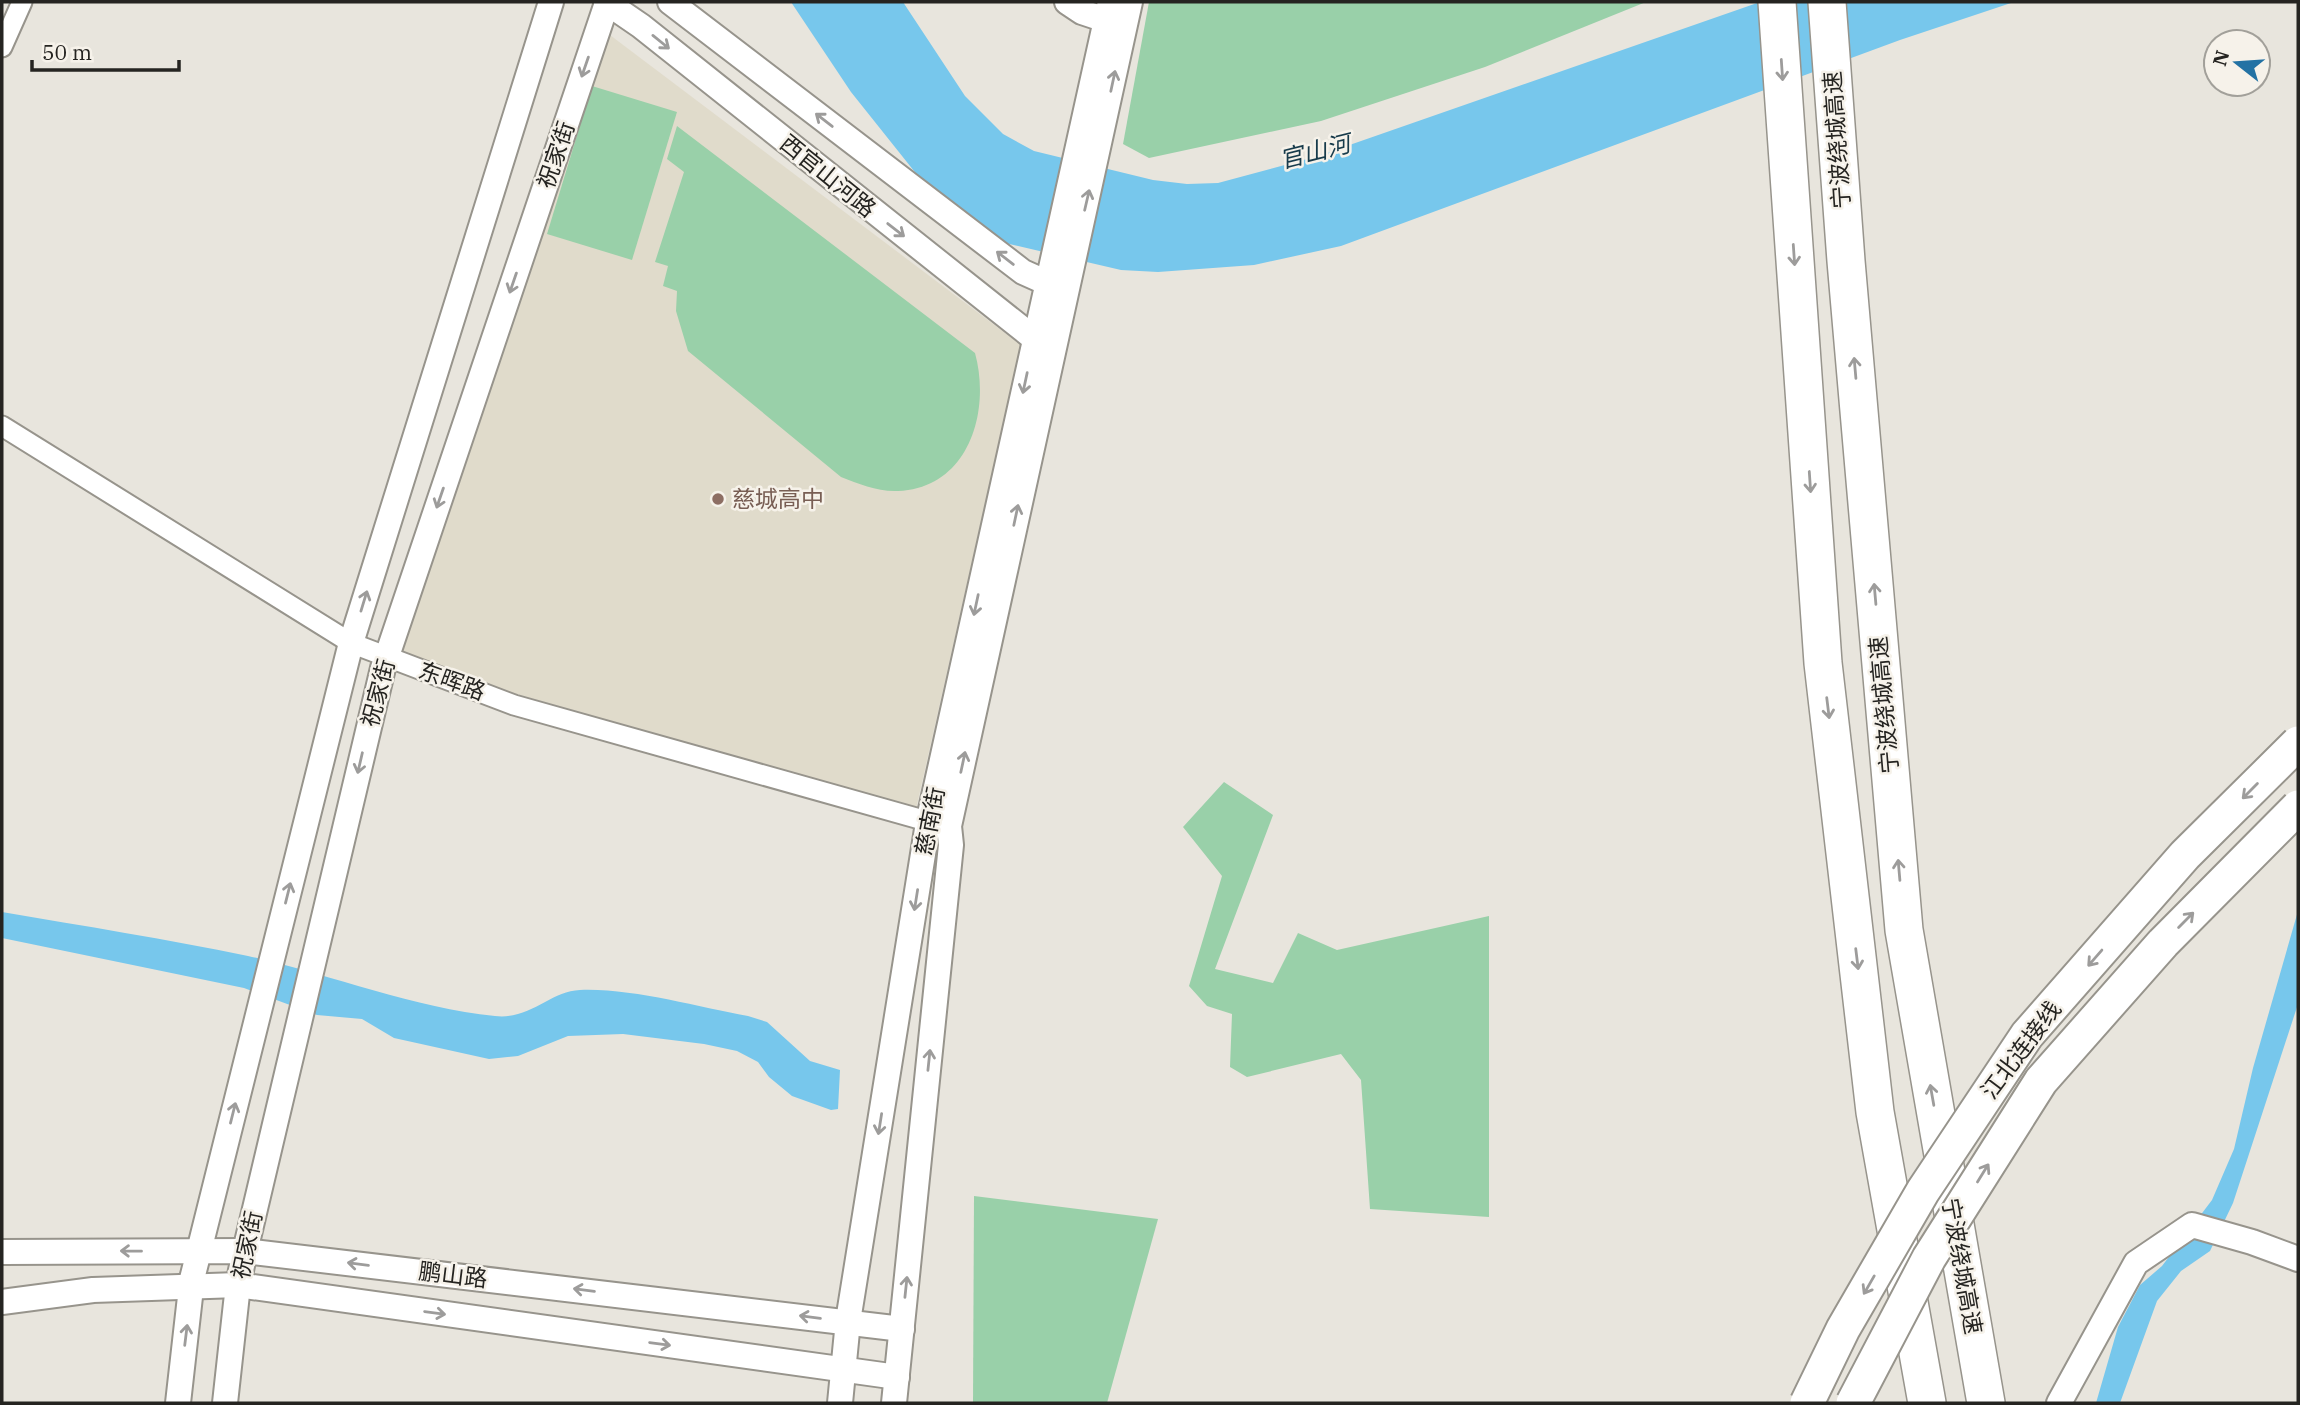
<svg xmlns="http://www.w3.org/2000/svg" width="2300" height="1405" font-family="'IBM Plex Serif','Noto Sans SC',serif">
  <rect width="100%" height="100%" fill="#e8e5dd"/>
  <polygon fill="#e0dbcb" points="602,29 1021,345 916,809 513,693 400,653"/>
  <g fill="#99d0a9">
    <polygon points="1149,2 1646,2 1485,67 1321,121 1149,158 1123,144"/>
    <polygon points="592,86 677,112 632,260 547,234"/>
    <path d="M677,126L975,353C991,411 969,488 898,491C878,492 859,484 841,477L688,351L676,311L677,291L663,286L668,266L655,262L684,172L667,159Z"/>
    <polygon points="1224,782 1273,815 1215,969 1273,983 1298,933 1337,950 1489,916 1489,1217 1370,1209 1361,1080 1341,1054 1247,1077 1230,1067 1232,1014 1207,1006 1189,986 1222,876 1183,827"/>
    <polygon points="974,1196 1158,1219 1107,1403 973,1403"/>
  </g>
  <g fill="#77c7ec">
    <polygon points="791,2 903,2 965,96 1003,134 1034,151 1153,180 1187,184 1218,183 1318,156 1760,2 2014,2 1900,40 1341,246 1254,265 1158,272 1121,270 1005,243 981,230 922,181 851,92"/>
    <polygon points="2298,911 2298,1004 2233,1203 2210,1251 2181,1271 2157,1301 2120,1403 2096,1403 2118,1327 2140,1285 2162,1266 2212,1200 2234,1149 2253,1068"/>
    <path d="M2,912C84,926 166,939 248,956C329,974 413,1008 495,1016C531,1020 550,991 580,990C633,988 696,1007 748,1016L767,1022L810,1061L840,1070L838,1109L831,1110L792,1096L769,1077L758,1062L737,1051L704,1044L623,1034L568,1036L518,1056L489,1059L394,1038L362,1019L317,1015L244,988L2,938Z"/>
  </g>
  <g fill="none" stroke-linecap="round" stroke-linejoin="round">
    <g stroke="#97948c" stroke-width="23">
      <g id="minor">
        <polyline points="2,47 22,2"/>
        <polyline points="2,426 351,643 514,705 941,825"/>
      </g>
    </g>
    <g stroke="#97948c" stroke-width="28">
      <g id="tertiary">
        <polyline points="606,2 641,26 1035,339 1048,343"/>
        <polyline points="670,2 1023,272 1061,289"/>
        <polyline points="1067,2 1082,12 1121,25"/>
        <polyline points="2,1252 245,1251 902,1329"/>
        <polyline points="2,1302 93,1290 238,1285 897,1377"/>
        <polyline points="178,1403 192,1279 351,643 551,2"/>
        <polyline points="225,1403 238,1285 245,1251 383,668 607,3"/>
        <polyline points="840,1403 848,1321 928,823 1110,2"/>
        <polyline points="894,1403 951,845 949,826 1130,2"/>
        <polyline points="2059,1403 2136,1263 2192,1225 2252,1242 2298,1259"/>
      </g>
    </g>
    <g stroke="#97948c" stroke-width="40">
      <g id="motorway">
        <polyline points="1777,2 1823,663 1875,1112 1927,1403"/>
        <polyline points="1827,2 1846,261 1904,930 1986,1403"/>
      </g>
    </g>
    <use href="#minor" stroke="#fff" stroke-width="19"/>
    <use href="#tertiary" stroke="#fff" stroke-width="24"/>
    <use href="#motorway" stroke="#fff" stroke-width="37"/>
    <g stroke="#97948c" stroke-width="37" stroke-linecap="butt">
      <g id="trunk-bridge">
        <polyline points="1807,1403 1843,1329 1923,1191 2027,1035 2185,855 2298,743"/>
        <polyline points="1853,1403 1929,1258 2041,1081 2163,943 2298,807"/>
      </g>
    </g>
    <use href="#trunk-bridge" stroke="#fff" stroke-width="33"/>
  </g>
  <defs><path id="oneway-shaft" d="M-6 0H5M1.5-3L5.5 0L1.5 3" fill="none" stroke-width="1.6" stroke-linecap="round" stroke-linejoin="round" transform="scale(1.75)"/></defs>
  <g stroke="#9d9c9b">
    <use href="#oneway-shaft" transform="translate(661 42) rotate(39)"/>
    <use href="#oneway-shaft" transform="translate(585 67) rotate(109)"/>
    <use href="#oneway-shaft" transform="translate(1782 70) rotate(86)"/>
    <use href="#oneway-shaft" transform="translate(1113 81) rotate(-78)"/>
    <use href="#oneway-shaft" transform="translate(824 120) rotate(-142)"/>
    <use href="#oneway-shaft" transform="translate(1087 200) rotate(-77)"/>
    <use href="#oneway-shaft" transform="translate(896 230) rotate(38)"/>
    <use href="#oneway-shaft" transform="translate(1794 255) rotate(86)"/>
    <use href="#oneway-shaft" transform="translate(1005 258) rotate(-142)"/>
    <use href="#oneway-shaft" transform="translate(513 283) rotate(109)"/>
    <use href="#oneway-shaft" transform="translate(1855 368) rotate(-95)"/>
    <use href="#oneway-shaft" transform="translate(1025 383) rotate(102)"/>
    <use href="#oneway-shaft" transform="translate(1810 482) rotate(86)"/>
    <use href="#oneway-shaft" transform="translate(440 498) rotate(109)"/>
    <use href="#oneway-shaft" transform="translate(1016 515) rotate(-78)"/>
    <use href="#oneway-shaft" transform="translate(1875 594) rotate(-95)"/>
    <use href="#oneway-shaft" transform="translate(364 601) rotate(-73)"/>
    <use href="#oneway-shaft" transform="translate(976 605) rotate(102)"/>
    <use href="#oneway-shaft" transform="translate(1828 708) rotate(83)"/>
    <use href="#oneway-shaft" transform="translate(963 762) rotate(-78)"/>
    <use href="#oneway-shaft" transform="translate(360 763) rotate(103)"/>
    <use href="#oneway-shaft" transform="translate(2250 791) rotate(135)"/>
    <use href="#oneway-shaft" transform="translate(1899 870) rotate(-95)"/>
    <use href="#oneway-shaft" transform="translate(288 893) rotate(-76)"/>
    <use href="#oneway-shaft" transform="translate(916 900) rotate(99)"/>
    <use href="#oneway-shaft" transform="translate(2186 920) rotate(-45)"/>
    <use href="#oneway-shaft" transform="translate(2095 958) rotate(131)"/>
    <use href="#oneway-shaft" transform="translate(1857 959) rotate(83)"/>
    <use href="#oneway-shaft" transform="translate(929 1060) rotate(-84)"/>
    <use href="#oneway-shaft" transform="translate(1932 1095) rotate(-100)"/>
    <use href="#oneway-shaft" transform="translate(233 1113) rotate(-76)"/>
    <use href="#oneway-shaft" transform="translate(880 1124) rotate(99)"/>
    <use href="#oneway-shaft" transform="translate(1983 1173) rotate(-58)"/>
    <use href="#oneway-shaft" transform="translate(131 1251) rotate(-179)"/>
    <use href="#oneway-shaft" transform="translate(358 1264) rotate(-173)"/>
    <use href="#oneway-shaft" transform="translate(1869 1285) rotate(120)"/>
    <use href="#oneway-shaft" transform="translate(906 1287) rotate(-84)"/>
    <use href="#oneway-shaft" transform="translate(584 1290) rotate(-173)"/>
    <use href="#oneway-shaft" transform="translate(435 1313) rotate(8)"/>
    <use href="#oneway-shaft" transform="translate(810 1317) rotate(-173)"/>
    <use href="#oneway-shaft" transform="translate(186 1335) rotate(-83)"/>
    <use href="#oneway-shaft" transform="translate(660 1344) rotate(8)"/>
  </g>
  <circle fill="#8d6e63" stroke="#f6f2ea" stroke-width="2.5" cx="718" cy="499" r="7"/>
  <g text-anchor="middle" stroke-width="5" stroke-linejoin="round" paint-order="stroke">
    <g font-size="23" fill="#252421" stroke="#f6f2ea">
      <text transform="translate(1837 140) rotate(-94)" y="8">宁波绕城高速</text>
      <text transform="translate(556 155) rotate(-71)" y="8">祝家街</text>
      <text transform="translate(828 176) rotate(39)" y="8">西官山河路</text>
      <text transform="translate(452 681) rotate(20)" y="8">东晖路</text>
      <text transform="translate(378 693) rotate(-75)" y="8">祝家街</text>
      <text transform="translate(1884 705) rotate(-95)" y="8">宁波绕城高速</text>
      <text transform="translate(930 821) rotate(-79)" y="8">慈南街</text>
      <text transform="translate(2021 1050) rotate(-53)" y="8">江北连接线</text>
      <text transform="translate(247 1245) rotate(-78)" y="8">祝家街</text>
      <text transform="translate(1962 1266) rotate(80)" y="8">宁波绕城高速</text>
      <text transform="translate(453 1275) rotate(7)" y="8">鹏山路</text>
    </g>
    <g font-size="23" fill="#785e54" stroke="#f6f2ea" text-anchor="start">
      <text x="732" y="507">慈城高中</text>
    </g>
    <g font-size="24" font-style="italic" fill="#173b4b" stroke="#f6f2ea">
      <text transform="translate(1315 152) rotate(-14)" y="8">官山河</text>
    </g>
  </g>
  <rect width="2300" height="1405" fill="none" stroke="#252421" stroke-width="7"/>
  <g transform="translate(2237 63) rotate(287)"><circle r="33" fill="#f6f2ea" stroke="#a2a09a" stroke-width="2"/>
  <path d="M0-5L12 26L0 18L-12 26Z" fill="#2372a4"/>
  <text y="-10" font-size="19" font-weight="bold" text-anchor="middle" fill="#252421">N</text>
  </g>
  <path d="M32 60v10h147v-10" fill="none" stroke="#252421" stroke-width="3.5"/>
  <text x="42" y="60" font-size="21" fill="#252421" stroke="#f6f2ea" stroke-width="5" paint-order="stroke">50 m</text>
</svg>
